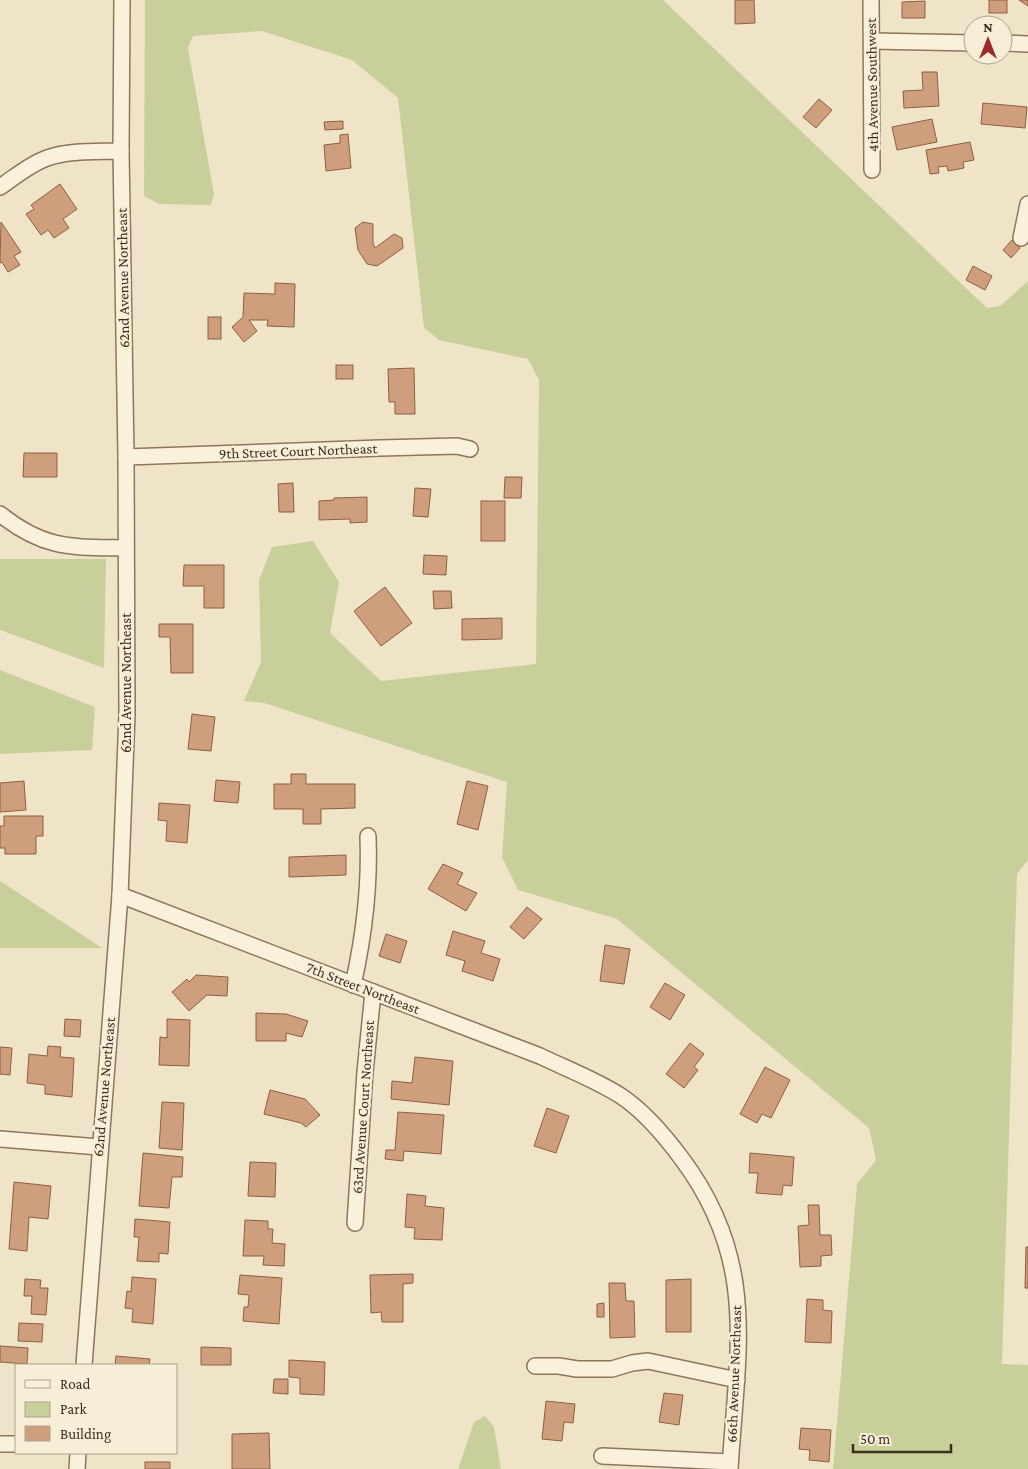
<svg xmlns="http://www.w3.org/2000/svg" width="1028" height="1469" font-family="'Crimson Pro',serif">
  <rect width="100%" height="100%" fill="#f0e4c8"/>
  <g fill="#c9cf9b">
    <polygon points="145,0 663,0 987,308 1000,306 1028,281 1028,860 1017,874 1002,1364 1028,1365 1028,1469 833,1469 857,1184 876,1160 869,1128 617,919 518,890 502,857 507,782 264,703 244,701 261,662 259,580 272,547 313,541 339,582 330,633 381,681 536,664 539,380 528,359 439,340 424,328 398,98 352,60 262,31 193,36 188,48 214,194 211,205 159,204 144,196"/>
    <polygon points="0,559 106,559 104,668 0,630"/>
    <polygon points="0,670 95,707 92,750 0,754"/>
    <polygon points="0,881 102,948 0,948"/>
    <polygon points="485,1416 494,1427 501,1469 458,1469 474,1422"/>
  </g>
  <g fill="#cf9f7d" stroke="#8d5f41">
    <polygon points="735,0 754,0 755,23 735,24"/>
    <rect x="989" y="0" width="18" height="13"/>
    <polygon points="1019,0 1028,0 1028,6"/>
    <polygon points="925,1 925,18 902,18 902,2"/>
    <polygon points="922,72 937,72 939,106 904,108 903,91 923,90"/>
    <polygon points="819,99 832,110 816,128 803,117"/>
    <polygon points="983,103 1027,107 1025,128 981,124"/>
    <polygon points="932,119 937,142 897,150 892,127"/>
    <polygon points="343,121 343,129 325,130 324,122"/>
    <polygon points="348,134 351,168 326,171 324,145 340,143 340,135"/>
    <polygon points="970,142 974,160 963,162 964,168 948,171 947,166 938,167 939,173 930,174 926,150"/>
    <polygon points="60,184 77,209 63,219 69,228 54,238 48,230 41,235 26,214 34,209 31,205"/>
    <polygon points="1,222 21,252 14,256 20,265 8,272 2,262 0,263"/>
    <polygon points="363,222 373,224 373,243 375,248 394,234 402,238 403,248 377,266 367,264 358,250 355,228"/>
    <polygon points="1012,240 1020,248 1011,258 1003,250"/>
    <polygon points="973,266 992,276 985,290 966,280"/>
    <polygon points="275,283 295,284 294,327 267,326 268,320 249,320 257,331 244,342 232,327 243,317 244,293 275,294"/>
    <rect x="208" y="317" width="13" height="22"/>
    <rect x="336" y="365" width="17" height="14"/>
    <polygon points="414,368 415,414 395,414 395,402 389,402 388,369"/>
    <polygon points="24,453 57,453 57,477 23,477"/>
    <polygon points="505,477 522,477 521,498 504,498"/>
    <polygon points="293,483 294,512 279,512 278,484"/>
    <polygon points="415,488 431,489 428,517 413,516"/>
    <polygon points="367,497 367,522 350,523 350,519 319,520 319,501 334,500 334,498"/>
    <rect x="481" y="501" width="24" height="40"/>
    <polygon points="424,555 447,556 446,575 423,574"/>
    <polygon points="184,565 224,565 224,608 204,608 204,586 183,586"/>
    <polygon points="385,587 412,623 381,646 354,611"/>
    <polygon points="433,591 451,591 452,608 434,609"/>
    <polygon points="502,618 502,639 462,640 462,619"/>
    <polygon points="159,624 193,624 193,673 171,673 170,637 159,637"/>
    <polygon points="192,714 215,717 211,751 188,749"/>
    <polygon points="291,774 306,774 306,784 355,784 355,808 321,809 321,824 303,824 303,809 274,809 274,784 291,784"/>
    <polygon points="216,780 240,782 238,803 214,801"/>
    <polygon points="24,781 26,810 0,812 0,783"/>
    <polygon points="467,781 488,786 478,830 457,824"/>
    <polygon points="159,803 190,805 187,843 166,841 167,821 158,820"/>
    <polygon points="4,816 43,816 43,836 36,836 36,854 5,854 5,848 0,848 0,826 4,826"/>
    <polygon points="346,855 346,875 289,877 289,857"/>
    <polygon points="443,864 463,873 457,884 477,893 466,911 428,889"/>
    <polygon points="527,907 542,919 524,939 510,927"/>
    <polygon points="453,931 485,941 481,953 500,959 493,981 462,971 465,961 446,955"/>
    <polygon points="386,934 407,941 400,963 379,956"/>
    <polygon points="605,945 630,949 624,984 600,981"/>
    <polygon points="196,975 228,977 227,996 207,995 189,1011 172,992 187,979 189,982"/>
    <polygon points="665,983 685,995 670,1020 650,1007"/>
    <polygon points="256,1013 286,1014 308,1021 302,1037 286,1033 286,1041 256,1041"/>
    <polygon points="65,1019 81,1020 80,1037 64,1036"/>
    <polygon points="167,1019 190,1020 189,1066 159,1065 160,1037 167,1038"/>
    <polygon points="690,1043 704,1054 694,1067 698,1070 684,1088 666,1074"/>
    <polygon points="48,1046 61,1047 60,1057 74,1058 72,1097 45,1094 45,1085 27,1083 29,1054 47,1056"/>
    <polygon points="0,1047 12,1048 10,1075 0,1074"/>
    <polygon points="415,1057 453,1061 449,1105 391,1099 392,1081 412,1083"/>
    <polygon points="765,1067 790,1080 771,1118 762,1114 757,1123 740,1114"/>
    <polygon points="270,1090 305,1099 320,1115 306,1127 301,1123 264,1114"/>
    <polygon points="162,1102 184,1103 182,1150 159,1148"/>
    <polygon points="547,1108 569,1116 556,1153 534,1146"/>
    <polygon points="398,1112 444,1115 441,1154 404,1151 403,1161 385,1159 386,1150 395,1150"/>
    <polygon points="143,1153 183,1157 182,1177 172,1177 169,1208 139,1206"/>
    <polygon points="750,1153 794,1157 792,1186 783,1185 782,1195 756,1193 758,1173 749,1173"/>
    <polygon points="250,1162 276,1163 275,1197 248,1196"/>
    <polygon points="14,1182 51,1186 48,1219 29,1217 27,1251 9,1249"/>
    <polygon points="407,1194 426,1196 425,1206 444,1208 442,1240 414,1239 415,1228 405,1227"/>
    <polygon points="808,1205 819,1205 820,1235 831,1235 832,1255 821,1256 821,1266 800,1267 798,1226 809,1225"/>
    <polygon points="135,1219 170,1222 168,1254 159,1253 159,1262 137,1261 139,1237 134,1237"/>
    <polygon points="245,1220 268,1221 268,1229 273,1229 272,1243 285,1244 284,1266 263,1265 264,1256 243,1256"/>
    <polygon points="1026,1247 1028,1247 1028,1288 1025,1288"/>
    <polygon points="413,1274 413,1283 403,1284 403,1322 382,1322 381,1312 371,1313 370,1275"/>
    <polygon points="240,1275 282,1278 279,1324 243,1321 244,1307 248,1307 249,1295 238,1294"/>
    <polygon points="132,1277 156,1279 153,1324 132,1322 133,1309 125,1308 127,1291 131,1292"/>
    <polygon points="25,1279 41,1280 40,1288 48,1288 46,1315 31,1314 32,1296 24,1296"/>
    <polygon points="691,1279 691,1332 666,1332 666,1280"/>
    <polygon points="609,1283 625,1283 626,1301 634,1301 635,1337 610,1338"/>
    <polygon points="807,1299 823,1300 823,1310 832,1311 831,1343 805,1342"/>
    <polygon points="604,1303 604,1317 597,1317 597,1304"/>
    <polygon points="19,1323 43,1324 42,1342 18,1341"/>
    <polygon points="0,1346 28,1348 27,1364 0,1362"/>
    <polygon points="201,1347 231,1348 231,1365 201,1365"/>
    <polygon points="116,1356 150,1359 149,1365 115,1365"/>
    <polygon points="289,1360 325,1362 324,1395 300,1394 300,1378 289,1377"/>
    <polygon points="274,1379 288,1379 288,1394 273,1393"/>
    <polygon points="664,1393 683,1395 679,1425 659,1422"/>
    <polygon points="546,1401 575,1404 573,1423 564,1422 562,1441 542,1439"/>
    <polygon points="801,1428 831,1430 829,1462 809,1460 810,1450 799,1449"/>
    <polygon points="269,1433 270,1469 232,1469 232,1434"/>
    <rect x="145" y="1462" width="25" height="7"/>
  </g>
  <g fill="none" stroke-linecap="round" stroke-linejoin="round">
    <g stroke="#8d765c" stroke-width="18">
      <g id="minor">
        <polyline points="871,0 872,170"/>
        <polyline points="872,41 973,43"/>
        <polyline points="1003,43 1028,44"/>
        <path d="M0,187C15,177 30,164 47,158C69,150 97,152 121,151"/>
        <polyline points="1021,238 1028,204"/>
        <polyline points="126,457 380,448 457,446 470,449"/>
        <path d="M0,514C45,550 72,547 126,548"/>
        <path d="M120,895L540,1056C567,1069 596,1080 621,1096C645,1112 665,1136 682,1159C759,1262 737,1351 730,1469"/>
        <path d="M353,985C364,936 370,886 368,836"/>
        <polyline points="0,1139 99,1147"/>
        <polyline points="355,1223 365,1072 373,992"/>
        <polyline points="84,1365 120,895 127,714 126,457 121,151 122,0"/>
        <polyline points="535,1366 559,1366 577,1369 612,1369 632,1363 648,1361 737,1380"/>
        <polyline points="0,1444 16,1444"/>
        <polyline points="602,1456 730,1462"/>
        <polyline points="77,1469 78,1453"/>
      </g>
    </g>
    <use href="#minor" stroke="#faf1dc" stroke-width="15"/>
  </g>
  <g text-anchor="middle" stroke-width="5" stroke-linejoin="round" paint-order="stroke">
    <g font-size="15" fill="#3d2e20" stroke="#f7eed8">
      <text transform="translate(872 85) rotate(-91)" y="5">4th Avenue Southwest</text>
      <text transform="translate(123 278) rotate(-91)" y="5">62nd Avenue Northeast</text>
      <text transform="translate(298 451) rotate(-2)" y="5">9th Street Court Northeast</text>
      <text transform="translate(126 683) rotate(-90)" y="5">62nd Avenue Northeast</text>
      <text transform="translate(363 988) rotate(21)" y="5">7th Street Northeast</text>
      <text transform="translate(104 1087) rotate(-85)" y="5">62nd Avenue Northeast</text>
      <text transform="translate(363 1107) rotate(-86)" y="5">63rd Avenue Court Northeast</text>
      <text transform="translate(734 1374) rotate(-88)" y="5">66th Avenue Northeast</text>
    </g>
  </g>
  <rect x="15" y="1364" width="162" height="90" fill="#f7eed8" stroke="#ada18e"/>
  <rect x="25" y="1380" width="25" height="8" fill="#faf1dc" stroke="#ada18e"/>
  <text x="60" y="1389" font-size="15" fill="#3d2e20">Road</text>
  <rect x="25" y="1402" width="25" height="15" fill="#c9cf9b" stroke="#ada18e"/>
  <text x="60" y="1414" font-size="15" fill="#3d2e20">Park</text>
  <rect x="25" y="1426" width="25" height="15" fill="#cf9f7d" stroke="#ada18e"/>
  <text x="60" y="1439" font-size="15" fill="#3d2e20">Building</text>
  <g transform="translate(988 40)"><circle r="24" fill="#f7eed8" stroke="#ada18e"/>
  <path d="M0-4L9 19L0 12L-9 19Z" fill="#9e2a2b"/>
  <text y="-8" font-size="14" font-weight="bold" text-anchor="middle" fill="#3d2e20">N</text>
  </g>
  <path d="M853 1444v8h98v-8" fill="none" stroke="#3d2e20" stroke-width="2.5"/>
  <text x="860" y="1444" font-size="15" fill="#3d2e20" stroke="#f7eed8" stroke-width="4" paint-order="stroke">50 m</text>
</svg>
